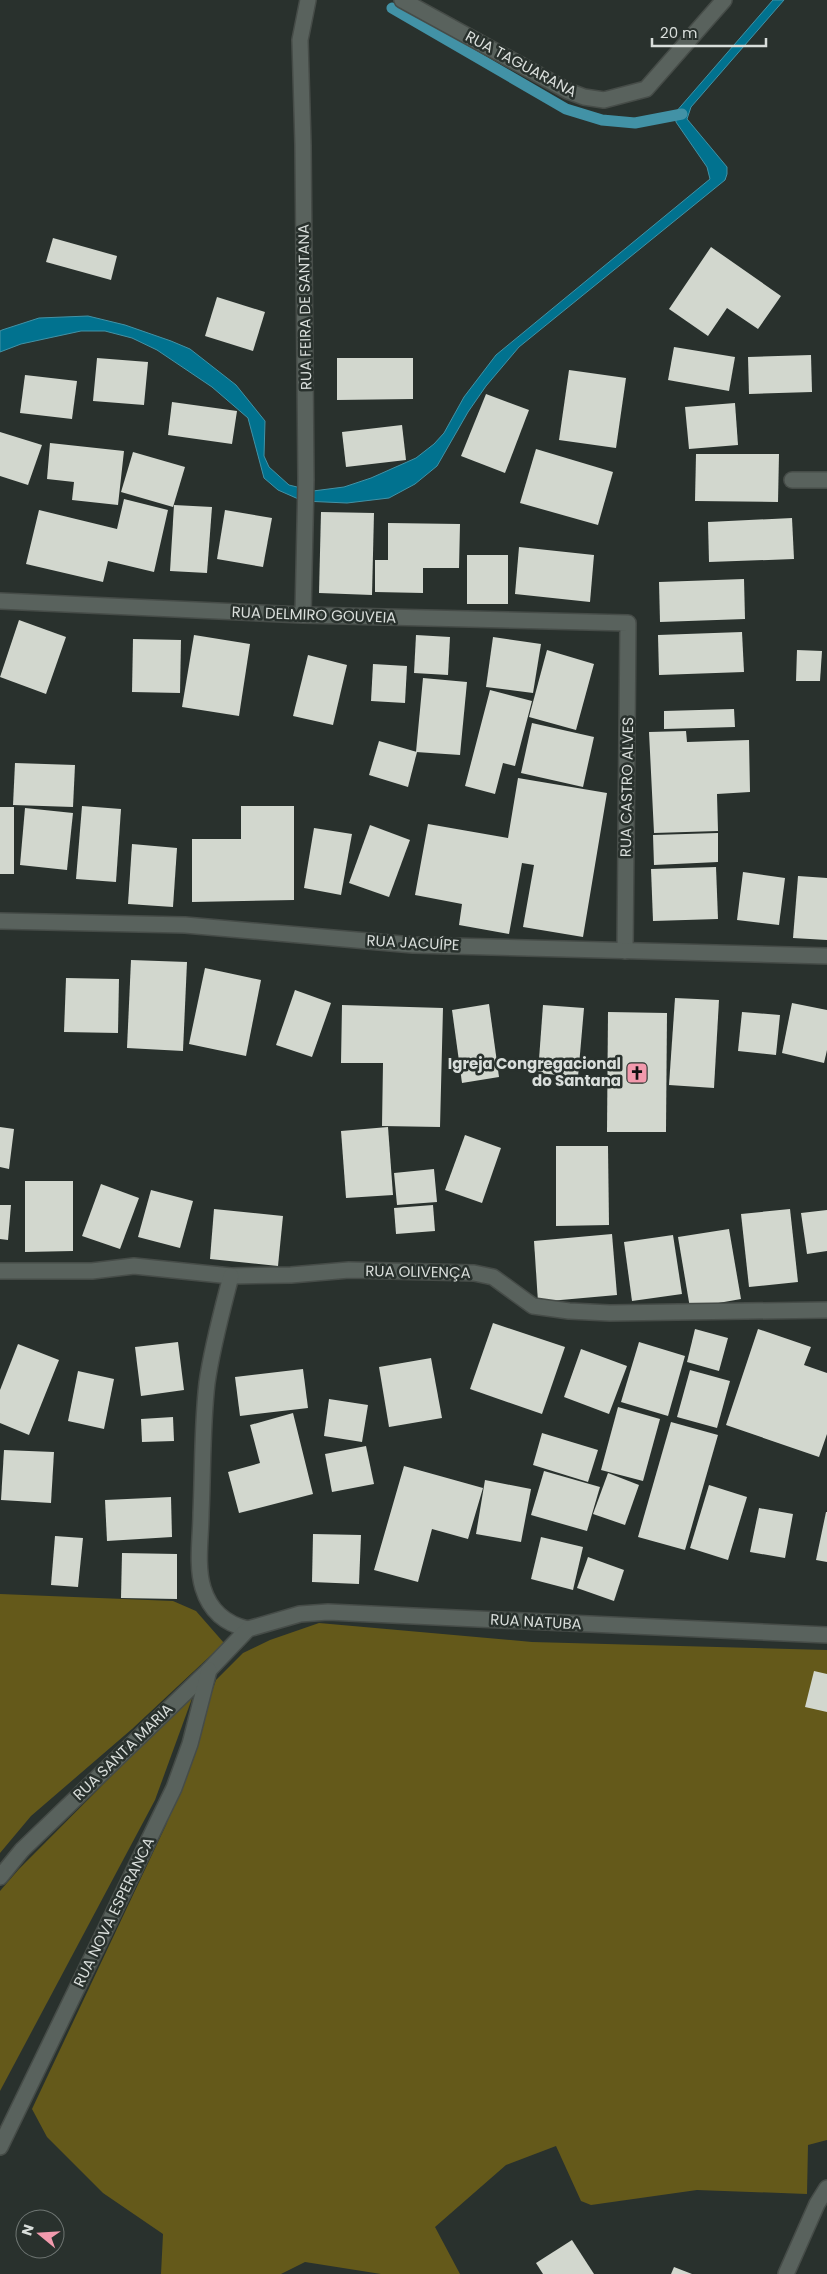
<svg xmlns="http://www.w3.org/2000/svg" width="827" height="2274" font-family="Poppins,sans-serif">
  <rect width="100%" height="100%" fill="#29312d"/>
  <g fill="#64591a">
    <polygon points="0,1594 173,1601 196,1611 224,1643 132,1729 31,1816 0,1853"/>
    <polygon points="319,1623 532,1642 827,1650 827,2140 808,2145 807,2194 697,2190 591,2205 581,2201 556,2146 506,2165 435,2227 460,2274 381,2274 305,2262 281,2274 161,2274 163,2234 103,2193 47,2137 32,2109 166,1825 216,1680 243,1653 270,1640"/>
    <polygon points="194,1693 155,1800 0,2091 0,1891 19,1869"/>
  </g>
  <polygon fill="#01728f" stroke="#4292a6" points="773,0 784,0 691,107 687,119 727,167 727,174 725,180 519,347 486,386 468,412 437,466 415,484 389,498 347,503 303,501 278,490 264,478 248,418 212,387 157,350 132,338 105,331 81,331 21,344 0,352 0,331 2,330 39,318 88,316 125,325 171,341 190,349 236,385 265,421 264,456 269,467 289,485 313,491 344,487 371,478 416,458 434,444 444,433 464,397 496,355 710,179 707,167 676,122 675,113"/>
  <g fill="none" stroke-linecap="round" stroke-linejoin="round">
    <polyline stroke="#4292a6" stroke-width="11" points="392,8 566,109 602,120 635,123 682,114"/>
  </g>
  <g fill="#d2d7ce">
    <polygon points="53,238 117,256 111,280 46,262"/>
    <polygon points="711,247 781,296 758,329 727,308 708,336 669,309"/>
    <polygon points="217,297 265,312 253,351 205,336"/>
    <polygon points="674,347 735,357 729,391 668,380"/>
    <polygon points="811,355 812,392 749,394 748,357"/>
    <polygon points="97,358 148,362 144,405 93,401"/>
    <polygon points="337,358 413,358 413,399 337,400"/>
    <polygon points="569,370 626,378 616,448 559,440"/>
    <polygon points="25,375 77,381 72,419 20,413"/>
    <polygon points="486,394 529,410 505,473 461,456"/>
    <polygon points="172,402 237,411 232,444 168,435"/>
    <polygon points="735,403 738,445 689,449 685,407"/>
    <polygon points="402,425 406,460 346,467 342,432"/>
    <polygon points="0,432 42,445 28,485 0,476"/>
    <polygon points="50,443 124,451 118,505 72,500 74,482 47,479"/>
    <polygon points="536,449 613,472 598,525 520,503"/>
    <polygon points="133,452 185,467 173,507 121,492"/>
    <polygon points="696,454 779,454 778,502 695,501"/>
    <polygon points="124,499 168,510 154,572 108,561 103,582 26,564 39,510 117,529"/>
    <polygon points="174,505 212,507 207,573 170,571"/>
    <polygon points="225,510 272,518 263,567 217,559"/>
    <polygon points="321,512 374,513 372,595 319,593"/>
    <polygon points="792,518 794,559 709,562 708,522"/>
    <polygon points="388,523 460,524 459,568 423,568 423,593 375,592 375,560 388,560"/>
    <polygon points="519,547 594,555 590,602 515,594"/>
    <rect x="467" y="555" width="41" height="49"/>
    <polygon points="744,579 745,619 660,622 659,582"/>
    <polygon points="19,620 66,637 46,694 0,677"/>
    <polygon points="742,632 744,672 659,675 658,635"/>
    <polygon points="194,635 250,644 239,716 182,707"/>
    <polygon points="416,635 450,637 448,675 414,673"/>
    <polygon points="493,637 541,644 533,693 486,687"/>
    <polygon points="133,639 181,640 180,693 132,692"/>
    <polygon points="547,650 594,664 576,730 529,717"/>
    <polygon points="797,650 822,651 820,681 796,681"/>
    <polygon points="308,655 347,665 333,725 293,716"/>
    <polygon points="373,664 407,666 405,703 371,701"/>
    <polygon points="423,678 467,682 460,755 416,752"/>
    <polygon points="490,690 532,701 515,766 503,763 495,794 465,786"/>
    <polygon points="734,709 735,727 664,729 664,711"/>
    <polygon points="532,723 594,737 583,787 521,773"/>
    <polygon points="686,731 687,742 749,740 750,792 717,794 718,831 654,833 649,732"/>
    <polygon points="379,741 417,752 408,787 369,775"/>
    <polygon points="15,763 75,765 73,807 13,805"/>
    <polygon points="518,778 607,793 583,937 523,927 534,865 522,863 509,934 459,925 462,904 415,895 428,824 508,838"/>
    <polygon points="82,806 121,809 116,882 76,879"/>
    <polygon points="241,806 294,806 294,900 192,902 192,839 241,839"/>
    <rect x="0" y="807" width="14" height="67"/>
    <polygon points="25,808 73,813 67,870 20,865"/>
    <polygon points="370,825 410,840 389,897 349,883"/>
    <polygon points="314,828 352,834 341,895 304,888"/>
    <polygon points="718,833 718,862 654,865 653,835"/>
    <polygon points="132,844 177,848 173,907 128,904"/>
    <polygon points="716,867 718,919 653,921 651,869"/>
    <polygon points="743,872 785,878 779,925 737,920"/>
    <polygon points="798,876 827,878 827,940 793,938"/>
    <polygon points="131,960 187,962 183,1051 127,1048"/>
    <polygon points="205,968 261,980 246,1056 189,1044"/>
    <polygon points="66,978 119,979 118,1033 64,1032"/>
    <polygon points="295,990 331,1003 312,1057 276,1045"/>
    <polygon points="675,998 719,1000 714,1088 669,1085"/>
    <polygon points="792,1003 827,1010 827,1050 824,1063 782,1053"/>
    <polygon points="489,1004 499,1077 462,1083 452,1010"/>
    <polygon points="342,1005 443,1008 440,1127 382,1126 383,1063 341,1063"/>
    <polygon points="543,1005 584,1008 578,1077 538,1073"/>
    <polygon points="608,1012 667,1013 666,1132 607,1132"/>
    <polygon points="742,1012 780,1015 776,1055 738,1051"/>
    <polygon points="0,1127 14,1129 9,1169 0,1167"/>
    <polygon points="388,1127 393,1195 346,1198 341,1131"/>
    <polygon points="465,1135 501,1148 482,1203 445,1190"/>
    <polygon points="556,1146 608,1146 609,1225 556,1226"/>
    <polygon points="434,1169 437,1202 397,1205 394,1173"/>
    <polygon points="25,1181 73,1181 73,1251 25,1252"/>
    <polygon points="101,1184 139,1198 120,1249 82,1236"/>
    <polygon points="151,1190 193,1201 180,1248 138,1237"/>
    <polygon points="0,1205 11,1205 8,1240 0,1239"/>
    <polygon points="433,1205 435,1231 396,1234 394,1208"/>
    <polygon points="214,1209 283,1216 278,1266 210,1259"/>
    <polygon points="790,1209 798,1282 749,1287 741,1214"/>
    <polygon points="827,1210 827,1251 807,1254 801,1213"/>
    <polygon points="729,1229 741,1299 690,1308 678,1237"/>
    <polygon points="612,1234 617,1295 538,1302 534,1241"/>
    <polygon points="673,1235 682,1294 632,1301 624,1242"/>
    <polygon points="493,1323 565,1347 542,1414 470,1389"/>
    <polygon points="695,1329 728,1338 719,1371 687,1362"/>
    <polygon points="758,1329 811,1347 804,1365 827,1373 827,1434 819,1457 726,1425"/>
    <polygon points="178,1342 184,1390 141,1396 135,1347"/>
    <polygon points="639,1342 685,1356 668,1416 621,1402"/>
    <polygon points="18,1344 59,1360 29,1435 0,1423 0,1390"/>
    <polygon points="581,1349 627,1366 609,1414 564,1397"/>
    <polygon points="431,1358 442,1418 389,1427 379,1367"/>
    <polygon points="303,1369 308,1408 240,1416 235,1377"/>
    <polygon points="690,1370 730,1381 717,1428 677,1417"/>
    <polygon points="78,1371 114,1379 104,1429 68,1421"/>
    <polygon points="329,1399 368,1405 362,1442 324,1436"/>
    <polygon points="618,1407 660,1419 643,1481 601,1470"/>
    <polygon points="293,1413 313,1494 239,1513 228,1472 260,1463 250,1425"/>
    <polygon points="173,1417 174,1441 142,1442 141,1419"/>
    <polygon points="671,1422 718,1435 685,1550 638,1537"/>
    <polygon points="542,1433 598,1450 588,1482 533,1465"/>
    <polygon points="366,1446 374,1484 332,1492 325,1454"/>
    <polygon points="4,1450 54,1452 51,1503 1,1500"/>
    <polygon points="404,1466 483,1488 468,1539 432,1529 418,1582 374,1570"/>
    <polygon points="544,1471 600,1487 587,1531 531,1515"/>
    <polygon points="608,1473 639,1485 625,1525 593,1514"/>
    <polygon points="485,1480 531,1489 521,1542 476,1534"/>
    <polygon points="709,1485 747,1497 728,1560 690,1548"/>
    <polygon points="171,1497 172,1537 107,1541 105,1500"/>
    <polygon points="759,1508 793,1514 785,1558 750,1552"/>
    <polygon points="826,1512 827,1512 827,1562 816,1560"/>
    <polygon points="313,1534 361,1535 359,1584 312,1582"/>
    <polygon points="55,1536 83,1538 78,1587 51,1585"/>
    <polygon points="541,1537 583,1547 573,1590 531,1579"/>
    <polygon points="122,1553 177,1554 177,1599 121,1598"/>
    <polygon points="588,1557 624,1570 614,1601 577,1588"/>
    <polygon points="814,1671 827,1674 827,1712 805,1707"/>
    <polygon points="572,2240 594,2274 543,2274 536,2263"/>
    <polygon points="674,2267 692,2274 671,2274"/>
  </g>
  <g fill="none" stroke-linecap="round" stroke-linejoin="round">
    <g stroke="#464c48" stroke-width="18">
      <polyline id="lane" points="792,480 827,480"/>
    </g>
    <g stroke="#464c48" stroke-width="18">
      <g id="street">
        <polyline points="402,0 568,91 584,97 604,100 646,89 724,0"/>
        <polyline points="0,601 303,615 628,623 625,951"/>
        <polyline points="303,615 306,480 303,145 300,40 308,0"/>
        <polyline points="0,921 185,925 413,945 827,956"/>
        <polyline points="0,1271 92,1271 134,1266 231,1276 291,1275 349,1270 474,1273 493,1277 533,1306 569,1311 610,1313 827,1310"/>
        <path d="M231,1276C222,1311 212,1347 207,1383C202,1426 203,1470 201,1513C201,1536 196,1565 203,1588C210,1611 225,1624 248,1629"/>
        <polyline points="0,1877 22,1850 209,1670 248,1629 300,1614 328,1612 827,1635"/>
        <polyline points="0,2147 174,1788 190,1744 209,1670"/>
        <polyline points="786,2274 817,2204 827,2188"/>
      </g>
    </g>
    <use href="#lane" stroke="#59625d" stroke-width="15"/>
    <use href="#street" stroke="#59625d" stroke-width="15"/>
  </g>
  <defs>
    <g id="church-square" transform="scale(1.125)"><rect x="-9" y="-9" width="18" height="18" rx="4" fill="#f29aad" stroke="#29312d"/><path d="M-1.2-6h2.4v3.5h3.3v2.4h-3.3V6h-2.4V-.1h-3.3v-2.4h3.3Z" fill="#111"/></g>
  </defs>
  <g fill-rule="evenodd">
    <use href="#church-square" x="637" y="1073"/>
  </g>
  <g text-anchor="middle" stroke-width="5" stroke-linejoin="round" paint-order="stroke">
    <g font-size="15" fill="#d9dedb" stroke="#29312d">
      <text transform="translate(521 64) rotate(28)" y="5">RUA TAGUARANA</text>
      <text transform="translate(305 307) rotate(-91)" y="5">RUA FEIRA DE SANTANA</text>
      <text transform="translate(314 615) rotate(2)" y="5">RUA DELMIRO GOUVEIA</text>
      <text transform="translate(627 787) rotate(-89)" y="5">RUA CASTRO ALVES</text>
      <text transform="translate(413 943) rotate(3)" y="5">RUA JACUÍPE</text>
      <text transform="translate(418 1272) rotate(1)" y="5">RUA OLIVENÇA</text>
      <text transform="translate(536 1622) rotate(3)" y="5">RUA NATUBA</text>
      <text transform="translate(123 1752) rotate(-44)" y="5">RUA SANTA MARIA</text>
      <text transform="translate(114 1912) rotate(-64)" y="5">RUA NOVA ESPERANCA</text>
    </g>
    <g font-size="15" font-weight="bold" fill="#d9dedb" stroke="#29312d" text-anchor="end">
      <text x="621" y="1069">Igreja Congregacional<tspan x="621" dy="17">do Santana</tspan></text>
    </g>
  </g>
  <g transform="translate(40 2234) rotate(288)"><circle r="24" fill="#29312d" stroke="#6f7673"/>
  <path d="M0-4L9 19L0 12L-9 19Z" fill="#f29aad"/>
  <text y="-8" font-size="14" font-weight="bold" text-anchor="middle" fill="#d9dedb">N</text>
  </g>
  <path d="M652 38v8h114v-8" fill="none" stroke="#d9dedb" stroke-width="2.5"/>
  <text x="660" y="38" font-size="15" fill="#d9dedb" stroke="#29312d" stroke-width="4" paint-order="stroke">20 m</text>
</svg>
